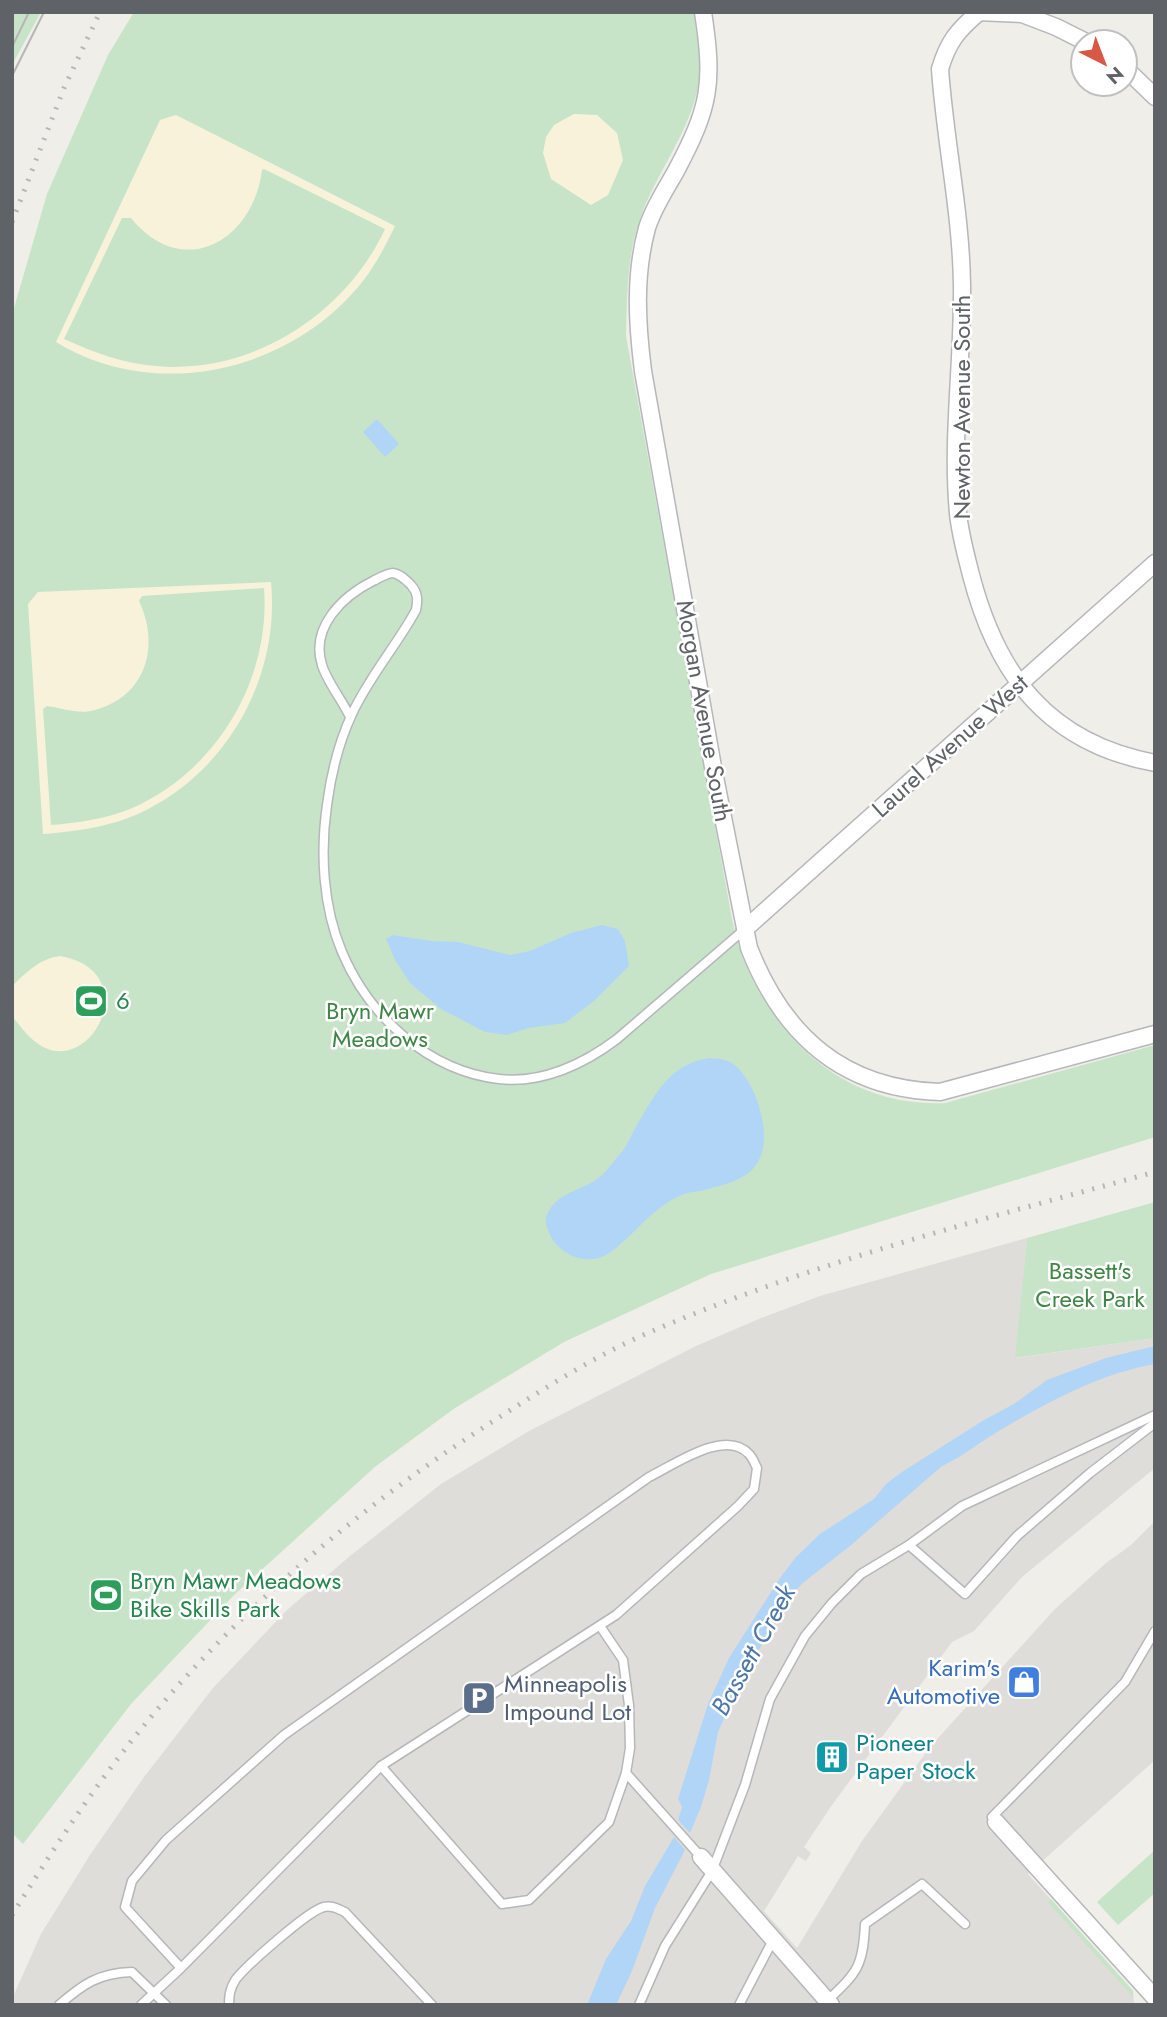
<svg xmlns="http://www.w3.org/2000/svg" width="1167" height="2017" font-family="Jost,sans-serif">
  <rect width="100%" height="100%" fill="#f0eee8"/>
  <polygon fill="#dfddda" points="1027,1238 1016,1358 1155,1338 1155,1468 1022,1577 974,1631 952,1642 832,1805 804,1847 811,1853 806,1861 798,1856 764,1911 797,1948 862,1841 930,1747 1055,1609 1106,1563 1131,1545 1155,1521 1155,1760 1028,1874 1133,1991 1134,2005 12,2005 12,1999 41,1934 90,1855 144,1777 213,1688 287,1610 350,1556 441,1484 529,1431 696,1346 761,1318 820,1296"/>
  <g fill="#c7e4c9">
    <polygon points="12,12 41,12 12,65"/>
    <path d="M134,12H694C696,38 703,67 697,92C686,138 655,175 640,219C627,256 627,297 626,336L732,919C736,935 739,951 746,966C783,1048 851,1107 945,1103L1155,1045V1137L711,1274L564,1342L455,1408L376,1466L234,1595L131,1704L23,1844L12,1833V315L47,194L108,55Z"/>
    <polygon points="1155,1202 1155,1338 1015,1358 1027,1238"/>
    <polygon points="1155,1850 1155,1893 1118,1925 1097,1902"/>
    <polygon points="1051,1899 1133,1991 1133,1997 1048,1902"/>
  </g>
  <g fill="#f8f2db" fill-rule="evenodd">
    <polygon points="574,114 597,115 617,133 623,160 608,195 591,205 551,179 543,153 546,137 554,125"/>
    <path d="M176,115L395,226C386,245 376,264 363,281C291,372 156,403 56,342L160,120ZM264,169L385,229C345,315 251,375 156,366C124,364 93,352 64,339L122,218H131C182,281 253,242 262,170Z"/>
    <path d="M271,582C280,672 232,765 150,808C117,826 80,831 43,834L28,604L38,592ZM264,588C271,681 215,773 130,809C105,819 77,823 51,825L43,709L47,706C63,708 79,715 95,710C147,696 160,645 139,601L142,596Z"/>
    <path d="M60,956C143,970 95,1073 43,1047C30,1040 21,1027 12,1016V986C27,972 39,959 60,956Z"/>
  </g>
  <g fill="#b1d5f7">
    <polygon points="377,419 399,444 385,457 363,432"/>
    <polygon points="602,925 618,929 625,941 629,966 594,1001 565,1023 528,1028 507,1035 485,1032 441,1009 410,983 395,960 386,939 393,935 431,941 458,942 510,955 530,951 571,933"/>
    <path d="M709,1058C713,1059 720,1058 725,1060C739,1064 750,1082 755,1095C764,1118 771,1150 752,1170C741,1181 722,1185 708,1189C700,1192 690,1191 682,1195C654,1206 635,1234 612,1251C591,1268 561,1257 550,1235C547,1228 544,1221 547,1215C555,1193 581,1191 597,1179C606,1173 612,1163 619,1155C628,1146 631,1134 638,1123C656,1093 670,1064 709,1058Z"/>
    <path d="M1155,1346V1364C1102,1373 1048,1402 1002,1429C981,1441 964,1456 942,1466L850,1546L804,1582L787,1599L736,1691L718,1732L709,1780L701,1807L690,1833L678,1820L682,1807L678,1799L708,1704L729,1658L780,1578L796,1557L820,1534L874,1499L886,1484L902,1472L984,1420L1014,1404L1047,1380L1106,1358Z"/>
    <polygon points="674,1837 685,1850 655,1908 632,1971 616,2005 587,2005 606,1959 631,1921 645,1886"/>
  </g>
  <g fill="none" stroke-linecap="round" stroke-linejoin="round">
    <g stroke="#b5b7bb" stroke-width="11">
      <g id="service">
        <path d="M350,717C343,701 327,682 322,665C310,627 343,596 373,581C379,578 387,573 393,573C400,574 406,580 411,585C418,593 418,600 416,610C397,645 369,677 352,714C339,742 331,774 327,805C320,853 323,907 342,952C369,1016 428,1071 499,1079C542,1084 584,1064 617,1039L745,929"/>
        <polyline points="909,1545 965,1594 1017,1536 1090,1473 1155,1423"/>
        <polyline points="381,1766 502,1904 529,1900 609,1822 626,1773 630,1748 629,1705 623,1660 600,1626"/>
        <polyline points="626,1773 701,1857"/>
        <polyline points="996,1822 992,1817 1125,1682 1155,1631"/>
        <path d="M827,2001C858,1972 863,1966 865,1924L922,1884L965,1924"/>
        <path d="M59,2005C83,1984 99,1973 132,1972L166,2005"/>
        <path d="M141,2005L181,1968L381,1766L616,1615L738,1506L754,1489L757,1468C755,1464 753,1458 749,1454C725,1428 674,1465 649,1477L284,1735L166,1840L132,1881L125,1907L181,1968"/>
        <path d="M229,2005C229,1995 230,1988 236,1979C247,1965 309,1910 324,1907C332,1905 338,1909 345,1912L432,2005"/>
        <polyline points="639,2005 665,1946 712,1871 745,1785 770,1699 805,1636 832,1603 861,1574 909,1545 962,1506 1155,1415"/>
        <polyline points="739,2005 773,1940"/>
      </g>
    </g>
    <g stroke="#b5b7bb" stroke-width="19">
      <g id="minor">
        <path d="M703,12C714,84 710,107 676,171C666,189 653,208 647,228C634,276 637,323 643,371L713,767L749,948C784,1037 844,1089 940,1092L1155,1034"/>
        <polyline points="977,12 1022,14 1056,27 1086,42"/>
        <path d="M978,13C957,31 948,42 940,69C945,141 961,212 962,285C963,361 951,438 958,513C960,534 966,555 971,575C997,675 1048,743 1155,763"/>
        <polyline points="1125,68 1155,97"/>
        <polyline points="745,929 1155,563"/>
        <polyline points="996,1822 1155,1998"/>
        <polyline points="701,1857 831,2005"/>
      </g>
    </g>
    <use href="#service" stroke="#fff" stroke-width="8"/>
    <use href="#minor" stroke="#fff" stroke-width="16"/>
    <g stroke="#b5b6b6" stroke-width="2">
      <polyline points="12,47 29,12"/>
      <polyline points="12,76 44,12"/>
    </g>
    <g stroke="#b5b6b6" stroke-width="5" stroke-dasharray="2 9" stroke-linecap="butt">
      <polyline points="12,222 64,88 100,12"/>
      <path d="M12,1915C52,1851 93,1788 141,1729C238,1610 356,1510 484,1427C537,1393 592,1357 650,1332C813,1262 984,1219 1155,1172"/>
    </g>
  </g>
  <defs>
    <g id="stadium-square" transform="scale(1.75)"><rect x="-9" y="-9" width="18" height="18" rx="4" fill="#2e9e5b" stroke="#fff"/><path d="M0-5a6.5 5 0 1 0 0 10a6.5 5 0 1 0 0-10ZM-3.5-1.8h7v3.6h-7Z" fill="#fff"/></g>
    <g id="shop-square" transform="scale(1.75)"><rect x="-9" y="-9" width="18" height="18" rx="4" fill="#3f7fe0" stroke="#fff"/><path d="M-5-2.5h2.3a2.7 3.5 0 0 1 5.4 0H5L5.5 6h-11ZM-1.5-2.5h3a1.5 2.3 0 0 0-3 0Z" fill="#fff"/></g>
    <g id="parking-square" transform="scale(1.75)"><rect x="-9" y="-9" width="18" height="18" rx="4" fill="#5c6f8a" stroke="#fff"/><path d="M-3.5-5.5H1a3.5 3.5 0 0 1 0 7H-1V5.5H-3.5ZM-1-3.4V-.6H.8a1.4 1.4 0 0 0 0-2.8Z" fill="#fff"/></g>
    <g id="building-square" transform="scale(1.75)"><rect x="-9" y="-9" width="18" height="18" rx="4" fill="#0f9aa8" stroke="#fff"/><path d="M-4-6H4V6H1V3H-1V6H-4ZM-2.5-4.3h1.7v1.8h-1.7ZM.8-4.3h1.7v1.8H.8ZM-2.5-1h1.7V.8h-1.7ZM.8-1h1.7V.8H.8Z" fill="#fff"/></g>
  </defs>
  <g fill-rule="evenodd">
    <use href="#stadium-square" x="91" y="1001"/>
    <use href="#stadium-square" x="106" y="1595"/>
    <use href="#shop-square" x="1024" y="1682"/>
    <use href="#parking-square" x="479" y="1698"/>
    <use href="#building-square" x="832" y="1757"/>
  </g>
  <g text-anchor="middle" stroke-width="5" stroke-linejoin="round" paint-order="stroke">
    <g font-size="24" fill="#5f6266" stroke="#fff">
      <text transform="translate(962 407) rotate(-90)" y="8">Newton Avenue South</text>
      <text transform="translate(704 711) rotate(80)" y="8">Morgan Avenue South</text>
      <text transform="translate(950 746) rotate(-42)" y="8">Laurel Avenue West</text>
    </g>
    <g font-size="24" fill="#27864d" stroke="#fff" text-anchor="start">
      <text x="116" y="1009">6</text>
      <text x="130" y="1589">Bryn Mawr Meadows<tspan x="130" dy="28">Bike Skills Park</tspan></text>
    </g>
    <g font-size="24" fill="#3f8546" stroke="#fff">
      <text x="380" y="1019">Bryn Mawr<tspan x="380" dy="28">Meadows</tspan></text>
      <text x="1090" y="1279">Bassett's<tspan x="1090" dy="28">Creek Park</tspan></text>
    </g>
    <g font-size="24" fill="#366cbe" stroke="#fff" text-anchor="end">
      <text x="1000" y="1676">Karim's<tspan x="1000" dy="28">Automotive</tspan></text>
    </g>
    <g font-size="24" fill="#4e5e75" stroke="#fff" text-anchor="start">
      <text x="504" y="1692">Minneapolis<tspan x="504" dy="28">Impound Lot</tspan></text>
    </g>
    <g font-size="24" fill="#0d838f" stroke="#fff" text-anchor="start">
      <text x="856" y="1751">Pioneer<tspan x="856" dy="28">Paper Stock</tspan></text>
    </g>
    <g font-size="26" font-style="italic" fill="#4d76a8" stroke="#fff">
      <text transform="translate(753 1650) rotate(-61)" y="9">Bassett Creek</text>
    </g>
  </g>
  <rect width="1167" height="2017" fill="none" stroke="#5f6266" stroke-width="28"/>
  <g transform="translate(1104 63) rotate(138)"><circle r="33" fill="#ffffff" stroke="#bfc0c2" stroke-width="2"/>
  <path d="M0-5L12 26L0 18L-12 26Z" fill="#d95745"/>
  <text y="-10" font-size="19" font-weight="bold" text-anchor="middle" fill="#5f6266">N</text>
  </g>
</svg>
